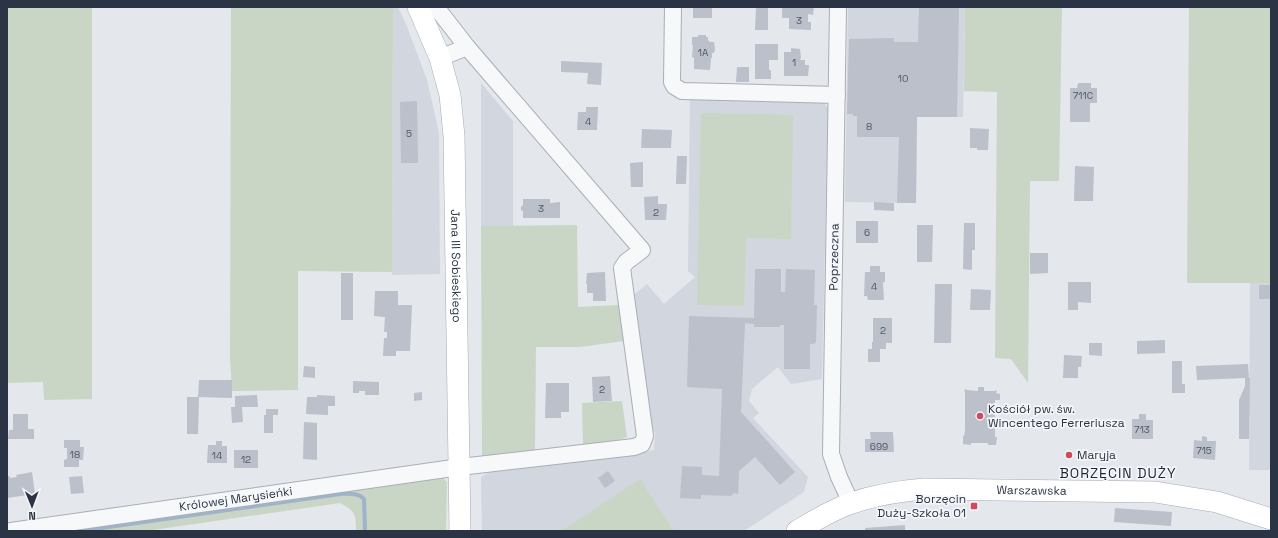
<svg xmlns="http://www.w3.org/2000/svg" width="1278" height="538" font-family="'Space Grotesk',sans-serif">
  <rect width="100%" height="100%" fill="#e4e7ec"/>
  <g fill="#d2d6de">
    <polygon points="393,7 398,7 406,24 427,80 439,133 440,274 392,275"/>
    <polygon points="848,7 965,7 963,117 917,117 916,203 845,202"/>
    <polygon points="481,83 513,121 513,226 481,226"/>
    <polygon points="690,98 822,101 828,108 822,379 791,384 778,367 752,389 749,401 759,413 753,418 808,477 804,492 744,531 482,531 481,477 491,471 654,450 655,432 650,429 631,297 647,284 664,304 695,277 688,271"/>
    <polygon points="1250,283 1271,283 1271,470 1249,470"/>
  </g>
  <g fill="#c9d6c5">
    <polygon points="7,7 92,7 92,399 44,400 43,382 7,383"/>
    <polygon points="231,7 393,7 392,272 298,271 298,390 232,391 230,358"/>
    <polygon points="965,7 1062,7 1059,181 1030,181 1028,383 1011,359 995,358 997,92 964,91"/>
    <polygon points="1189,7 1271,7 1271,283 1187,283"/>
    <polygon points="701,113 793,115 791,239 746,238 744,306 697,305"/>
    <polygon points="577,225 578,307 619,305 624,341 580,347 536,347 535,451 482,457 481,226"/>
    <polygon points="622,401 627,437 615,441 583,445 582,403"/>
    <path d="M441,476L447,482L446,531H356C356,514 355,511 340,503L146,531H52Z"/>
    <polygon points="640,479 674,531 561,531"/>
  </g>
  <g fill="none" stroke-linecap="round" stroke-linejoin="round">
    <path stroke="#9fb4cc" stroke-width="4" d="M81,531L340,494C348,494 358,492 364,499L365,531"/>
  </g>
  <g fill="#bbc0ca">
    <rect x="693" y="7" width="19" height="11"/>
    <polygon points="756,7 768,7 768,30 755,30"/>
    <polygon points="782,7 814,7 813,15 808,14 808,22 811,22 811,30 789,29 789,18 782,18"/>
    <polygon points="919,7 959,7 957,117 917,117 916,203 897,203 899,137 857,137 857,116 853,116 853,114 847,114 849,39 892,38 894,38 894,42 918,42"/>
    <polygon points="698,35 706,35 706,37 708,37 708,40 710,42 714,42 715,49 714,53 712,53 712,58 711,58 710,70 694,69 694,58 692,57 693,45 692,45 692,37 698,37"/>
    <polygon points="755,44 778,44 778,60 769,60 769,69 771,71 771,79 755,79"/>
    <polygon points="791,48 800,49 801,58 800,60 805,60 805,65 809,65 808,76 784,76 784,52 791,52"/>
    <polygon points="561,61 602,63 601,85 587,84 588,73 561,72"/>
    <polygon points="737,67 749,67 749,82 736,82"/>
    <polygon points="1078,83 1091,83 1091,88 1097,88 1097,103 1090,103 1090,122 1070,122 1070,88 1077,88"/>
    <polygon points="417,101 418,163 401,163 400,102"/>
    <polygon points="586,107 598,107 597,130 577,130 578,112 586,112"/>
    <polygon points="970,128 989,129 988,150 977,150 977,148 970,148"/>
    <polygon points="642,129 672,130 671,148 641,148"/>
    <polygon points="677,156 687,156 686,184 676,184"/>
    <polygon points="643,162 643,187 631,187 630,163"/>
    <polygon points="1075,166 1094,167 1093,201 1074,201"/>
    <polygon points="658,196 658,204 667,204 666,220 645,220 644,197"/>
    <polygon points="523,199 550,199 550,203 560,202 560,218 523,218 523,211 521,210 521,207 523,205"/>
    <polygon points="874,202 894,203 894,211 874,210"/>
    <rect x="856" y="221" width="22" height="22"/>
    <polygon points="964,223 975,223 975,250 972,250 972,270 963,269"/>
    <polygon points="917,225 933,225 932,262 917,262"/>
    <polygon points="1030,253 1048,253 1048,273 1030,274"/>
    <polygon points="870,266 880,266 880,272 885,272 885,282 883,282 884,300 868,300 867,296 864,296 865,272 870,272"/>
    <polygon points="755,269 781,269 781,292 785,292 786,269 815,270 814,305 817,305 816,342 814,344 810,344 810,369 784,369 784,325 780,325 780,327 754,327 754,324 745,323 741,412 795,472 780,485 755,457 739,471 738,494 734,493 731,496 701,495 701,499 680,498 682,466 702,467 702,475 719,476 722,389 687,387 689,316 754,318"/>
    <polygon points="605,272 606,301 593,301 593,293 587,293 587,284 586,283 587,273"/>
    <rect x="341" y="273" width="12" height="47"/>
    <polygon points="1068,282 1091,282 1091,303 1078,302 1078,310 1068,310"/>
    <polygon points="935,284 952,284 951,343 934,343"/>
    <rect x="1259" y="285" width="12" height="14"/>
    <polygon points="971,289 991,290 990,310 970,310"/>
    <polygon points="375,291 398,291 398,305 412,305 410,351 396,351 396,356 383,356 384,338 387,338 387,332 384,332 385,317 374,316"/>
    <polygon points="873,318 892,318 892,343 886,343 886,349 880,349 880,362 868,362 868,349 872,349 872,342 873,342"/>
    <polygon points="1165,340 1165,353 1137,354 1137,341"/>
    <polygon points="1089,343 1102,343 1102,356 1089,355"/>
    <polygon points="1064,355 1082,356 1081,367 1078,367 1078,378 1063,378"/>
    <polygon points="1172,361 1182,361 1182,384 1185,384 1185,393 1172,393"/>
    <polygon points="1248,364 1249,378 1250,378 1249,439 1239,439 1239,400 1245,386 1245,378 1197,380 1196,366"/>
    <polygon points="304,366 315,367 315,378 303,377"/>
    <polygon points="610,376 612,401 593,402 592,377"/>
    <polygon points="199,380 232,380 232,398 198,397"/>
    <polygon points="353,381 379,382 379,395 365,395 365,391 359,391 359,393 353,393"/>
    <polygon points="546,383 569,383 569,412 561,412 561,418 545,418"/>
    <polygon points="978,387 984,387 984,391 995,391 996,390 997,391 996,393 1000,394 1000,400 995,400 995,437 997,437 996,445 988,445 988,443 971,443 971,445 963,444 963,436 964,436 965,431 965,392 964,390 966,389 967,390 978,391"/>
    <polygon points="422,392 422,400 414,401 414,393"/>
    <polygon points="257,395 258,407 242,407 243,422 232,423 231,407 235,407 235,396"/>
    <polygon points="317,395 335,396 335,406 328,406 328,415 306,414 307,397 317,397"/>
    <polygon points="187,397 199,397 198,434 187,434"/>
    <polygon points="266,409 278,409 278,415 273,415 273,433 264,433 264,415 266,415"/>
    <polygon points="13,414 28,414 28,429 34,429 34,439 8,439 9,430 13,430"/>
    <polygon points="1139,414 1146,414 1146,420 1153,420 1153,439 1132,439 1132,419 1139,419"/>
    <polygon points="304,422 317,423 317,460 303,459"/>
    <polygon points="870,432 893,432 894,452 865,452 865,439 871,439"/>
    <polygon points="1202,436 1207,437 1207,441 1216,441 1215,460 1193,458 1194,440 1202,441"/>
    <polygon points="64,440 80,440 80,447 84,447 83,460 79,460 79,467 64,467 64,460 67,459 67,448 64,448"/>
    <polygon points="216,441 222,441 222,446 227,446 227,463 207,463 208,445 216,445"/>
    <rect x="234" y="450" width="24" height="18"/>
    <polygon points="608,471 615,481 605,488 598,478"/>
    <polygon points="32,472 35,494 7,498 7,476 9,476 10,478 17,477 16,475"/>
    <polygon points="82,476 84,493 71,494 69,477"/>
    <polygon points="1115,508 1172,512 1171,526 1114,522"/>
    <polygon points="905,525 905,531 865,531 865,528"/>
  </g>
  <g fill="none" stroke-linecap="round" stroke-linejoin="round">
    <g stroke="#a9aeb7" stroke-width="18">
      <g id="minor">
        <polyline points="436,7 467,47"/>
        <polyline points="673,7 672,82 674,86 682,91 837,95"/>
        <polyline points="838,7 831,454 839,477 851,503"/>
        <path id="s1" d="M11,531L460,467L634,447L642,444L645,436L622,268L626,262L642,250L467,47L440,58"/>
      </g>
    </g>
    <g stroke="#a3abb8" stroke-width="22">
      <g id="major">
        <path id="s2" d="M418,7L440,58L450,95L454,136L460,531"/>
        <path id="s3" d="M797,531C814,521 833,509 852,503C875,495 900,491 924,489L1155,492L1217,502L1271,519"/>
      </g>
    </g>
    <use href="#minor" stroke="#f7f8fa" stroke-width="16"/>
    <use href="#major" stroke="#fff" stroke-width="21"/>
  </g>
  <g fill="#d1495b" stroke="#f4f6f9" stroke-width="1.5">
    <circle cx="980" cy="416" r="4"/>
    <circle cx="1069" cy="455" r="4"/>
    <rect x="970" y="502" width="8" height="8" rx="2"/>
  </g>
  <g text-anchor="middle" stroke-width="3.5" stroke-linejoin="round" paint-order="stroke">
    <g font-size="10" fill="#4f5766">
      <text x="799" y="24">3</text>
      <text x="703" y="56">1A</text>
      <text x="794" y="66">1</text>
      <text x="903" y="82">10</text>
      <text x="1083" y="99">711C</text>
      <text x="588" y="125">4</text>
      <text x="869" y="130">8</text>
      <text x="409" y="137">5</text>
      <text x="541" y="212">3</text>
      <text x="656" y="216">2</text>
      <text x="867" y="236">6</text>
      <text x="874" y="290">4</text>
      <text x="883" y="334">2</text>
      <text x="602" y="393">2</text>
      <text x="1142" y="433">713</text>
      <text x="879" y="450">699</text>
      <text x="1204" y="454">715</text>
      <text x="75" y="458">18</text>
      <text x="217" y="459">14</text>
      <text x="246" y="463">12</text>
    </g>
    <g font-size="12" fill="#2b3445" stroke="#f4f6f9">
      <text transform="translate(834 257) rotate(-89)" y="4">Poprzeczna</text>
      <text dy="4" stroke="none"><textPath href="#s2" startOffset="265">Jana III Sobieskiego</textPath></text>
      <text dy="4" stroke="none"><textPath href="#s3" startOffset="243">Warszawska</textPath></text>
      <text dy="4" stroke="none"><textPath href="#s1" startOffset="227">Królowej Marysieńki</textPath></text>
    </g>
    <g font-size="12" fill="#2b3445" stroke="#f4f6f9" text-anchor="start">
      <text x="988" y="413">Kościół pw. św.<tspan x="988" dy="14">Wincentego Ferreriusza</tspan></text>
      <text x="1077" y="459">Maryja</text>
      <text x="966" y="503" text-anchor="end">Borzęcin<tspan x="966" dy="14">Duży-Szkoła 01</tspan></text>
    </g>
    <g font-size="14" letter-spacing="1" fill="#1d2536" stroke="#f4f6f9">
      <text x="1118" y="478">BORZĘCIN DUŻY</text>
    </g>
  </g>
  <rect width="1278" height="538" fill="none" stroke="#2b3445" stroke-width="16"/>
  <g transform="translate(32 506) rotate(179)" stroke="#f4f6f9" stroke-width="3" paint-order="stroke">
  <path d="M0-3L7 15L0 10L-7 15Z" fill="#2b3445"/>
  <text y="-6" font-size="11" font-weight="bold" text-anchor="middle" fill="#2b3445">N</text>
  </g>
</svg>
